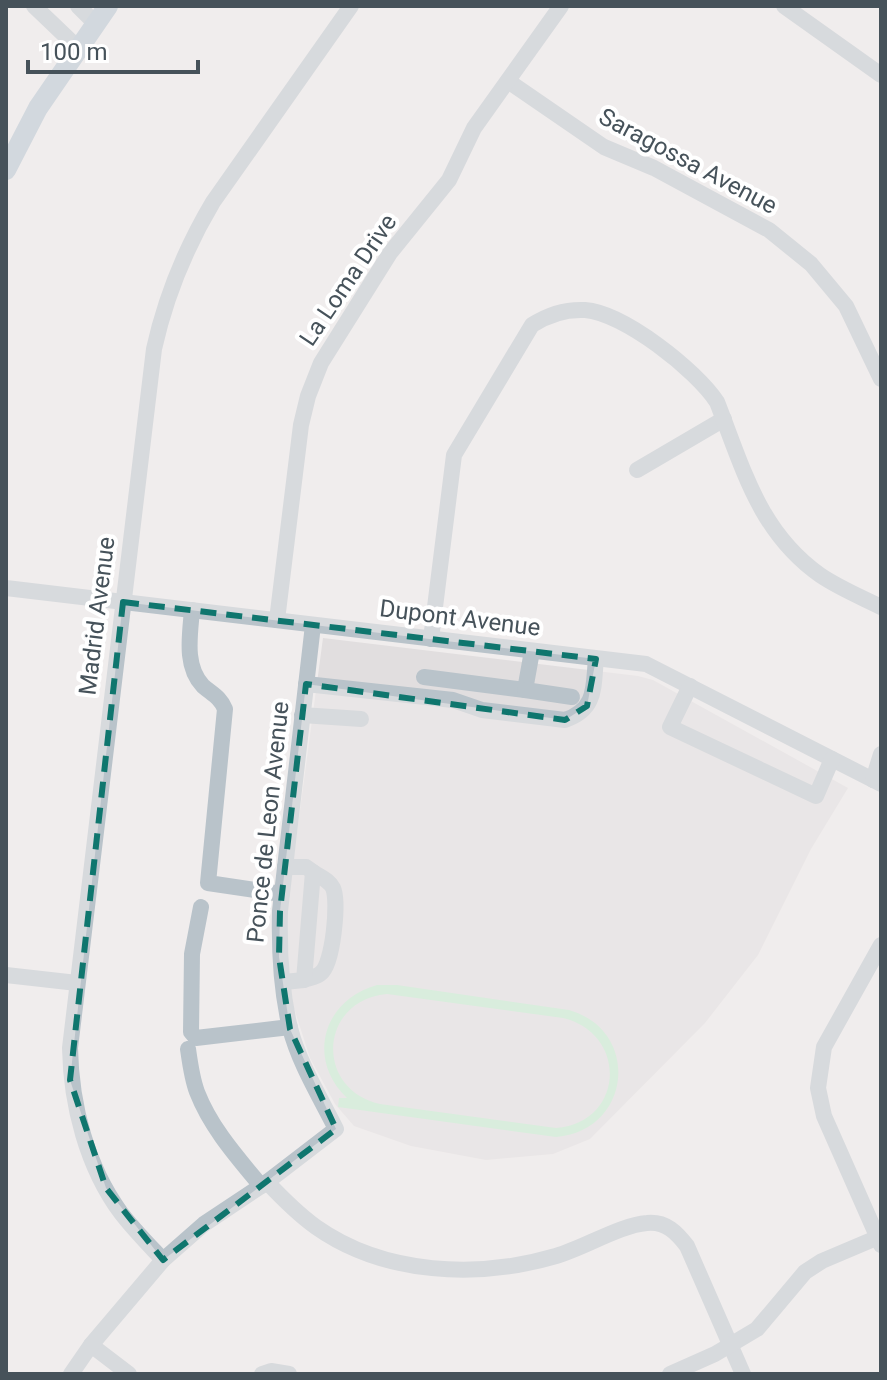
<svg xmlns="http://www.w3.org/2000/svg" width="887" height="1380" font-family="Roboto,sans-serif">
  <rect width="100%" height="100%" fill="#f0eded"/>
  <polygon fill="#e1dedf" points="323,638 638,676 653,680 848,788 811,849 758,955 705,1023 590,1139 553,1154 486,1160 411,1146 354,1126 335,1104 310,1058 291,999 286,915"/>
  <path fill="#bcedcb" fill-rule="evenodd" d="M377,985H397L569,1010C642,1031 631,1131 556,1137L338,1107L339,1098H347C306,1059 323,1000 377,985ZM387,994L563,1018C629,1034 624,1123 556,1128L380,1104C314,1089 319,1000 387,994Z"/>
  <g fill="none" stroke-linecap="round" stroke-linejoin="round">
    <g stroke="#b9c3ca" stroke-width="16">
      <polyline points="34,6 79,49"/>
      <polyline points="78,6 96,24"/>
      <polyline points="784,6 881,75"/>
      <polyline points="508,81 604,147 654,168 769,230 811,264 846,306 881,379"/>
      <polyline points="637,470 724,419"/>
      <polyline points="6,588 646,664 881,784"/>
      <path d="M192,610C190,635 184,666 203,686C212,694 220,697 225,709L208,883L282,894"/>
      <polyline points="277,620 301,425 308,396 321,363 390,253 449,180 474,128 561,6"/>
      <path d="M431,639L454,455L532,325C549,314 565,309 585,310C624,313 696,370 717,402C743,468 759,532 820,575C839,588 861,597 881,607"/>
      <polyline points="424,677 525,690 532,651"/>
      <path d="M306,684L453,700L482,710L565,720C597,709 593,687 596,659"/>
      <polyline points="690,686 670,727 816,796 832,759"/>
      <polyline points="525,690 572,697"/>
      <polyline points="302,715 361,719"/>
      <polyline points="873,780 881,754"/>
      <polyline points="201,907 192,954 191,1032 196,1038 290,1027"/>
      <polyline points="881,945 824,1047 818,1088 824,1116 881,1245"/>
      <polyline points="6,975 77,983"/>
      <path d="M304,980C309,978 317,977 321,973C333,964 339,901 333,888C329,880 320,877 313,872"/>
      <polyline points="284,982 304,980 313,872 306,867 285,867"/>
      <path d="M188,1049C190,1063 192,1079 197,1092C211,1128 237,1157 261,1186"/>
      <path d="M267,1182C282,1198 298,1214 316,1227C384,1275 478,1279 556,1256C584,1248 620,1225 647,1223C666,1221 677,1233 687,1246L743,1374"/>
      <path d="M163,1260C149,1245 134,1230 121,1213C87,1167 71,1105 70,1048L154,349C166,295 185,249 213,202L351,6"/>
      <polyline points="91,1345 129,1374"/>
      <path d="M71,1374L91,1345L163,1260L204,1224L267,1182L336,1129C320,1097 299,1063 290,1028C281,990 279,950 280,911L313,625"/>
      <polyline points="262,1374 271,1371 289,1374"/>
      <polyline points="670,1374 715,1354 757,1329 805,1272 822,1261 881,1236"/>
    </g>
    <polyline stroke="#adbfcc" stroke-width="20" points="6,170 38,108 108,6"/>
  </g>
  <path d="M0 0H887V1380H0ZM123,602L596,659L587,706L565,720L306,684L280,911L279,957L290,1029L336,1129L163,1260L106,1188L70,1080Z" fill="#f0eded" fill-opacity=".55" fill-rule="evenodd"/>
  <path fill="none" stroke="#0f766e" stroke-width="6" stroke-dasharray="16 10" stroke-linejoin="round" d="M123,602L596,659L587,706L565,720L306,684L280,911L279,957L290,1029L336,1129L163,1260L106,1188L70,1080Z"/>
  <g text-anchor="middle" stroke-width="8" stroke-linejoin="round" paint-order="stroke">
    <g font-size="24" fill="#46525a" stroke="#fff">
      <text transform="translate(688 161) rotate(28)" y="8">Saragossa Avenue</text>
      <text transform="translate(348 280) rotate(-56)" y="8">La Loma Drive</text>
      <text transform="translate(97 616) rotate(-83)" y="8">Madrid Avenue</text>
      <text transform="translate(460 618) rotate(7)" y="8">Dupont Avenue</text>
      <text transform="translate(268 822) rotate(-84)" y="8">Ponce de Leon Avenue</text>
    </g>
  </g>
  <rect width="887" height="1380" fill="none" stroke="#46525a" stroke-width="16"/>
  <path d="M28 60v12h170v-12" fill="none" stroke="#46525a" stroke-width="4"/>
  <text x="40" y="60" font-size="24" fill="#46525a" stroke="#ffffff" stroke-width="6" paint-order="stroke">100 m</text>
</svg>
